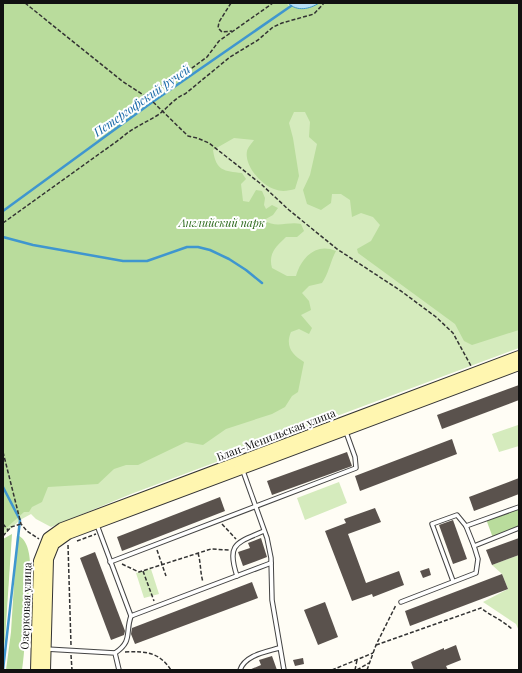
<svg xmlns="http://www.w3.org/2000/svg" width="522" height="673" font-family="'Playfair Display',serif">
  <rect width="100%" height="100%" fill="#fffdf5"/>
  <g fill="#d5ebbd">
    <polygon points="3,3 519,3 519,348 246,450 244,447 234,451 235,455 131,494 51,527 36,519 31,514 20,520 3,536"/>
    <polygon points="518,425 519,446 499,452 492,434"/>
    <polygon points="339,482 347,503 305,520 297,498"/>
    <polygon points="519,555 519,631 516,624 483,602 508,589 502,574 492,565"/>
    <polygon points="151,569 159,594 144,598 136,573"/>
  </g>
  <g fill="#b9dc9c">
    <path d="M3,3H287L289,8L292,6C303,9 309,9 319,3H519V330L472,345L464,341L455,324L358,253L357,249L371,241L380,225L373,217L361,213L352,217L350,200L341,194H332L331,203L321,210L307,204L303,190L310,175L317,144L309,137L310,122L305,112H294L289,123L293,138L299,176L295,189C288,191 281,192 274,189C261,185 244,165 247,151C248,147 252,143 254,140L234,138L213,150C216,171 224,171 242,173L246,179L241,184L243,201L249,202L256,190L262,191L265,198L264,205L266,209L272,205L278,208L273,215L264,220C276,229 288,221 301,224L304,231L297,237H286C276,247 268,253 272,268L287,276H296C301,258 316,242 336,251C330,262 329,273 322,283L309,286L302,293L309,301L311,310L301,315L312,328L309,334L299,329L291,332C285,346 292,355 304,362L298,392L292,396L285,407L272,414L226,429L203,445L186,442L138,465H126L114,469L98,484L48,487L42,502L32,507L29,512H24L3,531Z"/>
    <polygon points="519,507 519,528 493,538 486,519"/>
    <polygon points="12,534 5,639 3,655 3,539"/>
    <path d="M17,535C38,543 28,594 27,611C25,631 25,650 22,670H6L11,632Z"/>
  </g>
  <path fill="#b9e0f7" stroke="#3f96cf" d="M288,3H319C310,9 297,12 288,3Z"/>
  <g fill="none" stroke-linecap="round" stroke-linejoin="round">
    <g stroke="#3f96cf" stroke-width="2.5">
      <polyline points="3,211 151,103 291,6"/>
      <polyline points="3,237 33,245 123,261 147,261 187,247 198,247 210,250 229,259 246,270 262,283"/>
      <polyline points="3,487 20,520 3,670"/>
    </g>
  </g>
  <g fill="#5a524d">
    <polygon points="519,385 519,400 442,429 437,415"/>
    <polygon points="452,439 457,454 360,491 355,476"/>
    <polygon points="347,452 352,466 272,495 267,481"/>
    <polygon points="519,478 519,494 474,511 469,497"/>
    <polygon points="220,497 225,511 122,551 117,537"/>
    <polygon points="375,508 381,522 348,534 366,583 399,571 404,585 373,597 372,594 352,601 325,531 346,523 344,519"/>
    <polygon points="453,520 467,559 453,564 439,525"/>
    <polygon points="261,538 267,557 243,566 238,552 250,548 248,543"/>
    <polygon points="519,538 519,555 492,565 486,550"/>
    <polygon points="95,552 125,631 124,635 111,640 80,558"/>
    <polygon points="429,568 431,575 423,578 420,571"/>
    <polygon points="502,574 508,589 410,626 405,611"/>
    <polygon points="252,582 258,598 135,644 131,634 132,628"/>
    <polygon points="325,602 338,637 318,645 304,610"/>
    <polygon points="456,645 461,660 446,666 448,670 414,670 411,662 444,648 444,650"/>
    <polygon points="272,656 277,670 249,670 261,665 259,660"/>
    <polygon points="303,658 304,664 295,666 293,660"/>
  </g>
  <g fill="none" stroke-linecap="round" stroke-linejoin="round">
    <g stroke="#444" stroke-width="5.5">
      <g id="lane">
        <polyline points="243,471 267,538 271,558 272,600 284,670"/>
        <polyline points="97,525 131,616 271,563"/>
        <polyline points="466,526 519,507"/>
        <polyline points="110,562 356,468 355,457 346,432"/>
        <path d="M237,576C226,543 237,543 264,531"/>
        <polyline points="453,581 432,524 457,515 466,526 474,546"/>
        <polyline points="401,602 476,573 478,559 474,546 519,528"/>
        <polyline points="46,649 115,653 119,670"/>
        <path d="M115,653C133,641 125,633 131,616"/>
        <path d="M240,670C245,655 266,652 279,648"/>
      </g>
    </g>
    <g stroke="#333" stroke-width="12">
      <g id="secondary">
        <polyline points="36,670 39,561 48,538 62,528 519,356"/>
        <polyline points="45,670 48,559 54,544 68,534 519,365"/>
      </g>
    </g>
    <g stroke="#333" stroke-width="1.5" stroke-dasharray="4 2" stroke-linecap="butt">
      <polyline points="25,3 122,81 151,100 188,136 197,138 209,143 261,184 289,210 337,249 401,291 436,317 453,333 471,366"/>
      <polyline points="231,3 219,22 218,28 222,32 232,31"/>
      <polyline points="148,98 167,81 177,79 207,57 219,41 273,3"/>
      <path d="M3,223L120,139C132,128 145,123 158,115C168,108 174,98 185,94L230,57L258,40L273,27L282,23L314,14L324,3"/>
      <polyline points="3,452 21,524 27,531 39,539"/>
      <polyline points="3,524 8,530"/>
      <polyline points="222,524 236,539"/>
      <polyline points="3,536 11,527 21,524"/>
      <polyline points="77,541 96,534"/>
      <polyline points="68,545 71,645"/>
      <polyline points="157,550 166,576"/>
      <path d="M198,553C201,563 200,572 203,582"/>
      <polyline points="122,564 139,572 211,549 229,550"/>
      <polyline points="143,571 154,601"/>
      <path d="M376,645L481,608C491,616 502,620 512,629"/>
      <path d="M125,652C146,651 159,652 171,670"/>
      <polyline points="71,655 72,670"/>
      <polyline points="332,670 373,653"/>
      <polyline points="355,670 357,660"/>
      <polyline points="357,670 369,663"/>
      <polyline points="367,670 376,645 396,605"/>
    </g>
    <use href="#lane" stroke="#fff" stroke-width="3.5"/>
    <use href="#secondary" stroke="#fff6b0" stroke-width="10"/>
  </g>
  <g text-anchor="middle" stroke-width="4" stroke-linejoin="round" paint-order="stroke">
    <g font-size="11" font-style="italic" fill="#2f6b1f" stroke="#fff">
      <text x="222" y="227">Английский парк</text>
    </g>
    <g font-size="11" fill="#111" stroke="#fff">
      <text transform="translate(276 435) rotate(-21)" y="4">Блан-Менильская улица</text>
      <text transform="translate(26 606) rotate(-88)" y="4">Озерковая улица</text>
    </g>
    <g font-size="12" font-style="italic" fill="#1768a6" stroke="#fff">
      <text transform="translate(142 101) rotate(-35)" y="4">Петергофский ручей</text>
    </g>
  </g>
  <rect width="522" height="673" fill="none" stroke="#111111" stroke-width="8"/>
</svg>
